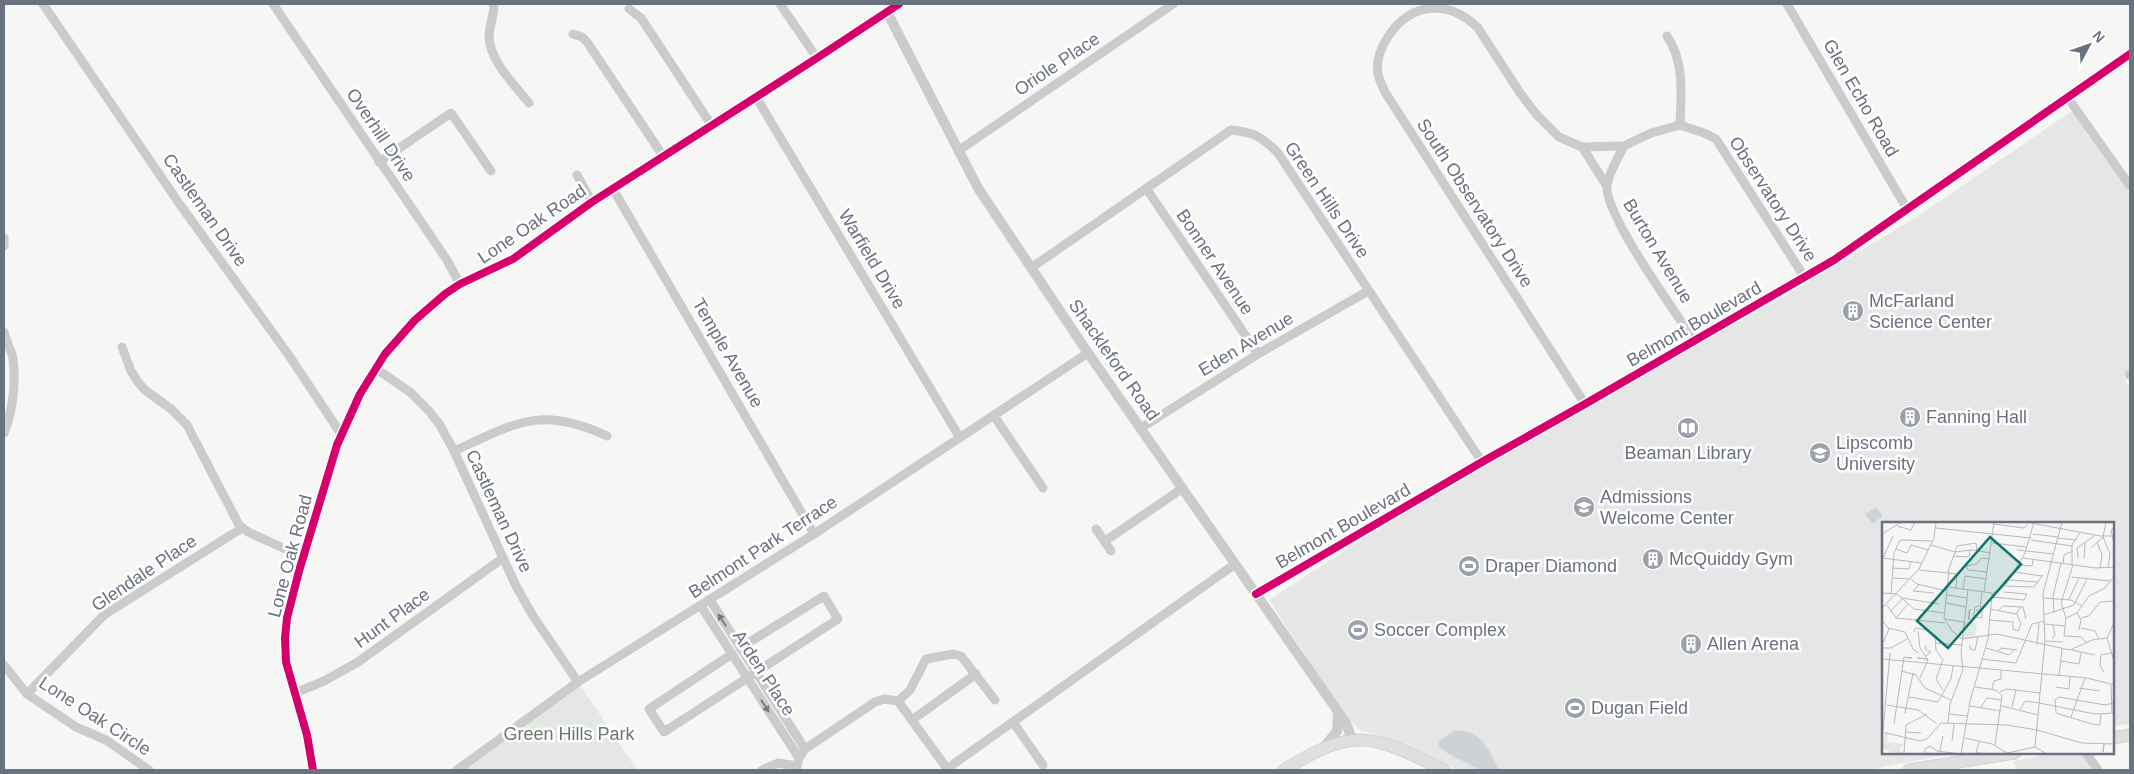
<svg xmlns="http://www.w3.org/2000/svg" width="2134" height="774" font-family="Helvetica,sans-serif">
  <rect width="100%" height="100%" fill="#f6f6f5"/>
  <g fill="#e6e6e7">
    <polygon points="2072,111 2130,194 2130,371 2123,376 2130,389 2130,724 2113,726 2113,523 1883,523 1883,753 1956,753 1868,770 1459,770 1381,736 1360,730 1341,710 1269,600 1370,534 1630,382 1771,304 1912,220"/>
    <polygon points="2054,753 2082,753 2095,770 2017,770 2013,761"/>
  </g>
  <g fill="#e4e7e3">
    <polygon points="1763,314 1811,382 1769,412 1718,341"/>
    <path d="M1490,510L1496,519L1487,525C1526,560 1513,621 1458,627L1439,601L1445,596L1428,569L1430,561L1457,544L1452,535Z"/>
    <polygon points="1358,558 1423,660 1358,702 1292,600"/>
    <polygon points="1546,615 1568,648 1464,717 1442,684"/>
    <polygon points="1591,656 1599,657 1623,688 1659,763 1648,770 1517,770 1494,728 1549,681"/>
    <polygon points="578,682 637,770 457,770"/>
    <polygon points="1428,684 1451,719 1416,741 1394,706"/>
  </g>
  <g fill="#cdd2d6">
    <polygon points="1876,507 1883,516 1872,524 1865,514"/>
    <path d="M1453,731C1481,728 1489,750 1499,770H1481L1447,753L1439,746L1438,742Z"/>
  </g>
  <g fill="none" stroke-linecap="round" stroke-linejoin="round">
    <g stroke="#d3d3d3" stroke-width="13">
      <g id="secondary">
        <polyline points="2113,738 2130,735"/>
        <path d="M1284,770C1356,725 1372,735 1444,770"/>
        <polyline points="1909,770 2015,753"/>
      </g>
    </g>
    <g stroke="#cbcbcc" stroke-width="9">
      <polyline points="43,4 181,206 288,354 341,434"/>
      <polyline points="273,4 447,260 460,284"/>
      <path d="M493,4L494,7C493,16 490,26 489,35C489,61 514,84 529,103"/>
      <polyline points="780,4 817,58"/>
      <polyline points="1787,4 1907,209"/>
      <polyline points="629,9 641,18 712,126"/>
      <polyline points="573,34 582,37 587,42 663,156"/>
      <path d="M1667,36C1685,62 1681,96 1680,125"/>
      <polyline points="756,97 960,438"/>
      <polyline points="2068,98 2130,186"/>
      <path d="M1624,146C1618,158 1609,172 1607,185C1603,213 1677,314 1695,342"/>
      <polyline points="1582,147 1607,186"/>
      <polyline points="958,151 1173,4"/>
      <polyline points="379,162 451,113 491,171"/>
      <polyline points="577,175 592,202"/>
      <polyline points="1146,188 1258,354"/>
      <polyline points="613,189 814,534"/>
      <polyline points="4,238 4,246"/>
      <path d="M1031,268L1231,130C1254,132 1262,137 1278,153L1482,462"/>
      <path d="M4,332C6,341 11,350 13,358C16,382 13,411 4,433"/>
      <polyline points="122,347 131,371 138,382 145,390 171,409 187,425 239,525 248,532 303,557"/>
      <polyline points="375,368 410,392 429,411 440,425 454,451 516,586 533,616 578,682"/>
      <polyline points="2129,375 2130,374"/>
      <path d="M1585,404L1385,92C1383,87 1379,80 1378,74C1375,61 1382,45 1389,35C1413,1 1450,0 1478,28L1520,93L1537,115L1559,137L1582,147L1624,146L1651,133L1680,125L1704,133L1716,139L1805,278"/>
      <polyline points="994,416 1043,488"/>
      <polyline points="1141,428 1258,354 1368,291"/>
      <path d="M454,451C516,423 540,405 607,436"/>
      <polyline points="1096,529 1111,551"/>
      <polyline points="1105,541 1183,488"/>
      <polyline points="710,600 805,749"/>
      <polyline points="701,606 799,758"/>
      <polyline points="732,654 649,709 664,732 838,619 824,596 740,648"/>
      <polyline points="4,665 27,694 76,727 106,740 149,770"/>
      <polyline points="295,693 324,681 358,662 503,558"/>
      <polyline points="27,694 104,615 242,528"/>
      <polyline points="898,701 948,770"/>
      <polyline points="912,720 976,674"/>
      <polyline points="1013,722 1043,765"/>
      <polyline points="2086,753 2098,770"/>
      <polyline points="948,768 1235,564"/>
      <polyline points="457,770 578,682 814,534 1088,353"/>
      <polyline points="762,770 778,763 797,766"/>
      <polyline points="796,770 799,758 805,749 875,702 884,699 898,701 910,690 926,659 953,654 961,656 995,700"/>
    </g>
    <g stroke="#cbcbcc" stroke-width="10">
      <polyline points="887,12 978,188 1088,353 1346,723 1352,740"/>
      <polyline points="1256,594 1482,462 1585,404 1834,260 2130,54"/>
      <polyline points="1325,746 1337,731 1338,713"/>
      <polyline points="313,770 307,735 286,662 285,638 287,618 299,571 337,445 360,394 385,354 415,320 445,294 460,284 513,259 592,202 817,58 899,4"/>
    </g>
    <use href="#secondary" stroke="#dfdfe0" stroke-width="11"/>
    <g stroke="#fff" stroke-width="11">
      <g id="cycleway">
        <polyline points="1256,594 1482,462 1585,404 1834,260 2130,54"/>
        <polyline points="313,770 307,735 286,662 285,638 287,618 299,571 337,445 360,394 385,354 415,320 445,294 460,284 513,259 592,202 817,58 899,4"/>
      </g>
    </g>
    <use href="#cycleway" stroke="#d6006c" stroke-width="8"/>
  </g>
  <defs><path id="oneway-solid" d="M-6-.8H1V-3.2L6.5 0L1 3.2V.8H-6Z" transform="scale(1.25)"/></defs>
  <g fill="#747a88">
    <use href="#oneway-solid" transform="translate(722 620) rotate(-123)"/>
    <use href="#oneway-solid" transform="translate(765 706) rotate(57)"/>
  </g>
  <defs>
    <g id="building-disc" transform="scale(1.125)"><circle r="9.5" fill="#9ba0aa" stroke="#fff"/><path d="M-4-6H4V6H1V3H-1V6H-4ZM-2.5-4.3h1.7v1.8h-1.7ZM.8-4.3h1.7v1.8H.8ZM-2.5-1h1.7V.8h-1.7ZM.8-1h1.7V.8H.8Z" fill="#fff"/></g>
    <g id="library-disc" transform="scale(1.125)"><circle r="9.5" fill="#9ba0aa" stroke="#fff"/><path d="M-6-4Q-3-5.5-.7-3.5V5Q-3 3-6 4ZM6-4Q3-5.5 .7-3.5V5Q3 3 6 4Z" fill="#fff"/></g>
    <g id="university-disc" transform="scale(1.125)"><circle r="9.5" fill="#9ba0aa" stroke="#fff"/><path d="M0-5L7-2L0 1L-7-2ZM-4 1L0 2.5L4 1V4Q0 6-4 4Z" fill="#fff"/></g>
    <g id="stadium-disc" transform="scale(1.125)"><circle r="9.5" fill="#9ba0aa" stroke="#fff"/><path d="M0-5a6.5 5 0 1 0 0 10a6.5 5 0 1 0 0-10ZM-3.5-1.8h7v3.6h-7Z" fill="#fff"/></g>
  </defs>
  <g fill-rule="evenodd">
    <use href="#building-disc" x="1853" y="311"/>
    <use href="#building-disc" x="1910" y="417"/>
    <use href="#library-disc" x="1688" y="428"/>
    <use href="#university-disc" x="1820" y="453"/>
    <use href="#university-disc" x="1584" y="507"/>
    <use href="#building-disc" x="1653" y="559"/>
    <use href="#stadium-disc" x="1469" y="566"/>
    <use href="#stadium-disc" x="1358" y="630"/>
    <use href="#building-disc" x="1691" y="644"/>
    <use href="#stadium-disc" x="1575" y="708"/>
  </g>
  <g text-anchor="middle" stroke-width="5" stroke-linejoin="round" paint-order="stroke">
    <g font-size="18" fill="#6a7181" stroke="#fff">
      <text transform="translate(1057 64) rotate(-34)" y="6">Oriole Place</text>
      <text transform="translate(1861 98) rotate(60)" y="6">Glen Echo Road</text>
      <text transform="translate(381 135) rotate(56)" y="6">Overhill Drive</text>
      <text transform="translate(1773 199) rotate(57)" y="6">Observatory Drive</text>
      <text transform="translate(1327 200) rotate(56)" y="6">Green Hills Drive</text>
      <text transform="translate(1475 203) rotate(57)" y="6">South Observatory Drive</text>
      <text transform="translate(205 210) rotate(55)" y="6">Castleman Drive</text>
      <text transform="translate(532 224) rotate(-34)" y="6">Lone Oak Road</text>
      <text transform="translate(1658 251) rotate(59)" y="6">Burton Avenue</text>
      <text transform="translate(872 259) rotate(59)" y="6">Warfield Drive</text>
      <text transform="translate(1215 262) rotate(56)" y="6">Bonner Avenue</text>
      <text transform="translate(1694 324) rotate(-30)" y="6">Belmont Boulevard</text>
      <text transform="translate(1246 344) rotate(-31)" y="6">Eden Avenue</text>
      <text transform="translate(728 353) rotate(60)" y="6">Temple Avenue</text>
      <text transform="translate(1114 360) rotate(55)" y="6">Shackleford Road</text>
      <text transform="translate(499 511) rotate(65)" y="6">Castleman Drive</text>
      <text transform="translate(1343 526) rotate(-30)" y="6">Belmont Boulevard</text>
      <text transform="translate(763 547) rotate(-33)" y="6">Belmont Park Terrace</text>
      <text transform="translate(290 556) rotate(-75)" y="6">Lone Oak Road</text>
      <text transform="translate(144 573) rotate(-34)" y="6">Glendale Place</text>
      <text transform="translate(392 618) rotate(-36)" y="6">Hunt Place</text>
      <text transform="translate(764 673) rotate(57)" y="6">Arden Place</text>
      <text transform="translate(95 716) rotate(33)" y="6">Lone Oak Circle</text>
    </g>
    <g font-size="18" fill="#6a7181" stroke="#fff" text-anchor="start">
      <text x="1869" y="307">McFarland<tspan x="1869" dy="21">Science Center</tspan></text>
      <text x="1926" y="423">Fanning Hall</text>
      <text x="1836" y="449">Lipscomb<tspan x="1836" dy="21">University</tspan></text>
      <text x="1688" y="459" text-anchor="middle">Beaman Library</text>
      <text x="1600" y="503">Admissions<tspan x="1600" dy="21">Welcome Center</tspan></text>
      <text x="1669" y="565">McQuiddy Gym</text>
      <text x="1485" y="572">Draper Diamond</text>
      <text x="1374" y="636">Soccer Complex</text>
      <text x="1707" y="650">Allen Arena</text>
      <text x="1591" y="714">Dugan Field</text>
    </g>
    <g font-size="18" fill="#687969" stroke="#fff">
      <text x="569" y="740">Green Hills Park</text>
    </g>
  </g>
  <g transform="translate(1882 522)">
    <rect width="232" height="232" fill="#f6f6f5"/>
    <path d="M82,100L95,101L93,115L80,117ZM3,211H6L5,220L23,222L19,225L18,232L3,228L0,224Z" fill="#e4e7e3"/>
    <path fill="none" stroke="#b6b9c0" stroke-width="1" d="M144,0L218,14H233M224,0L221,15L228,32L226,45M112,2L142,6L146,2M15,4L29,8L33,0M54,6L149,16M233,6L229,8L233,26M0,12L19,0M151,12L176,15M176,16L194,18M149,18L190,24M215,20L220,33L218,46M110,21L145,25M49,23L73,30L90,28L109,31M209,26L221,15M14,27L25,31L29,23L46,28M135,28L172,32M71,34L87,35L88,28M0,36L40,41M1,36L11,14M141,36L214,46L233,45M196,36L195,26L212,14M202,37L203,21M181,42L182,33L191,29M136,43L150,44L151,38M190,43V23L198,11M191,43L179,81L184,96L182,114L199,115L205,121M84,44L95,42L99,36L108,37M84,44L86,48L105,50M10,46L27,47L29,39M37,48L75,52L74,67M66,50L75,24L94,21L95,29M67,50L62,96L70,109L80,117L115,112L188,128L210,118L225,116M132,50L160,54M190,55L228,59M11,56L28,57M29,57L35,62L65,69M127,58L156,60M38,62L31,69L52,71M124,64L152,65L161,53M66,65L110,71M81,68L83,54L104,57M102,70L112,0M0,71L15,72L32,87L62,91M9,72L12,31L18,18L50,19M65,73L85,76M110,75L142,78L145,72L122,70M20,76L57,82M161,76L189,78L200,84M187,77L197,56M64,81L84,85M5,83L14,96L63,101M0,86L37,47L52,16L54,0M98,87L100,70M108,87L134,92L139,85M117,88L121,84L141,85L144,97M8,90L20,77M172,91L171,74L179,41M195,91L199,98L197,108M86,93L87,98L88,87L86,92M162,93L192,83L205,57M93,95L91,98L93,85L97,84M93,95L100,96V89L94,88M14,96L26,82M184,96L195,91L207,74L223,66L233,53M199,96L207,94L218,80L233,79M62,97L82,100M0,98L7,107L0,123M107,98L131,100V107L136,109L139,102L135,92M163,102L183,104M6,106L23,110L31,127L37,131M199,106L213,109L217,117M36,109L38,126L46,138L38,156M32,110L33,106L45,108M47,110L53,115L54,128L61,138L54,157L61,168M225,116L233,142M225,116L233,99M170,117L173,113L171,103M163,119L181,120M53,121L80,123M88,123V127L93,128L96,115M155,123L157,101M0,126H9L25,117M104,126L127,133L132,128M190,128L213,133M115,130L119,126L135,128M44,134L49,130L43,127L44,123M0,137L205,156L233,163M45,137L35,136L46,137M100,137L134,141L150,102L162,99M179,139L197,142L199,131M19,149L34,153L43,166L69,178M222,150L218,144L219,133L229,131M177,154L180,127M229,163L230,191M93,165L114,168L120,174L113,223M174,165L187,167L188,155M197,166L218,169M110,167L112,159L119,157V149M118,170L124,167L158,171M27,175L56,180L69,157L71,144M157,181L213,192L233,191M5,183L36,188L55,202M88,184L119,189M120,184L156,193M99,185L105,176L120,178M130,185L134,168M138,188L143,179L157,181M23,191L31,151M67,192L85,194M219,192L218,203L210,202L174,191L173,178L177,175L223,183L231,181M189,195L203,156M66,201L68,182L81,148L79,130L86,68M12,202L22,135L28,136H30H26M1,209L8,131M0,210L38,219L45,217L59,201L125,203L155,208L200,221L233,222M24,210L39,211M83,216L110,222L125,231L153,225L165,232M70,219L72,202M97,220L94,231L113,232M222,222L221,230L222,222M153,225L163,119L161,71L180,0M22,232L24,203L45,192M43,232V227L48,224L55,229L78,232M57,232L61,214M79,232L88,179L106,117L110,72L123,64L143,31L152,0"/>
    <path fill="#0f766e" fill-opacity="0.15" stroke="#0f766e" stroke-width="2.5" d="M108,15L139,42L66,126L35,99Z"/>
    <rect width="232" height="232" fill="none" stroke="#6a7181" stroke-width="2.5"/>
  </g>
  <rect width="2134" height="774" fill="none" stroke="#6a7181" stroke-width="10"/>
  <g transform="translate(2089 45) rotate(49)" stroke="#ffffff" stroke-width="4" paint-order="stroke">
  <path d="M0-4L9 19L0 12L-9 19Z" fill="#6a7181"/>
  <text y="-8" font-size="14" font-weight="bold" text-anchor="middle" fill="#6a7181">N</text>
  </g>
</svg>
